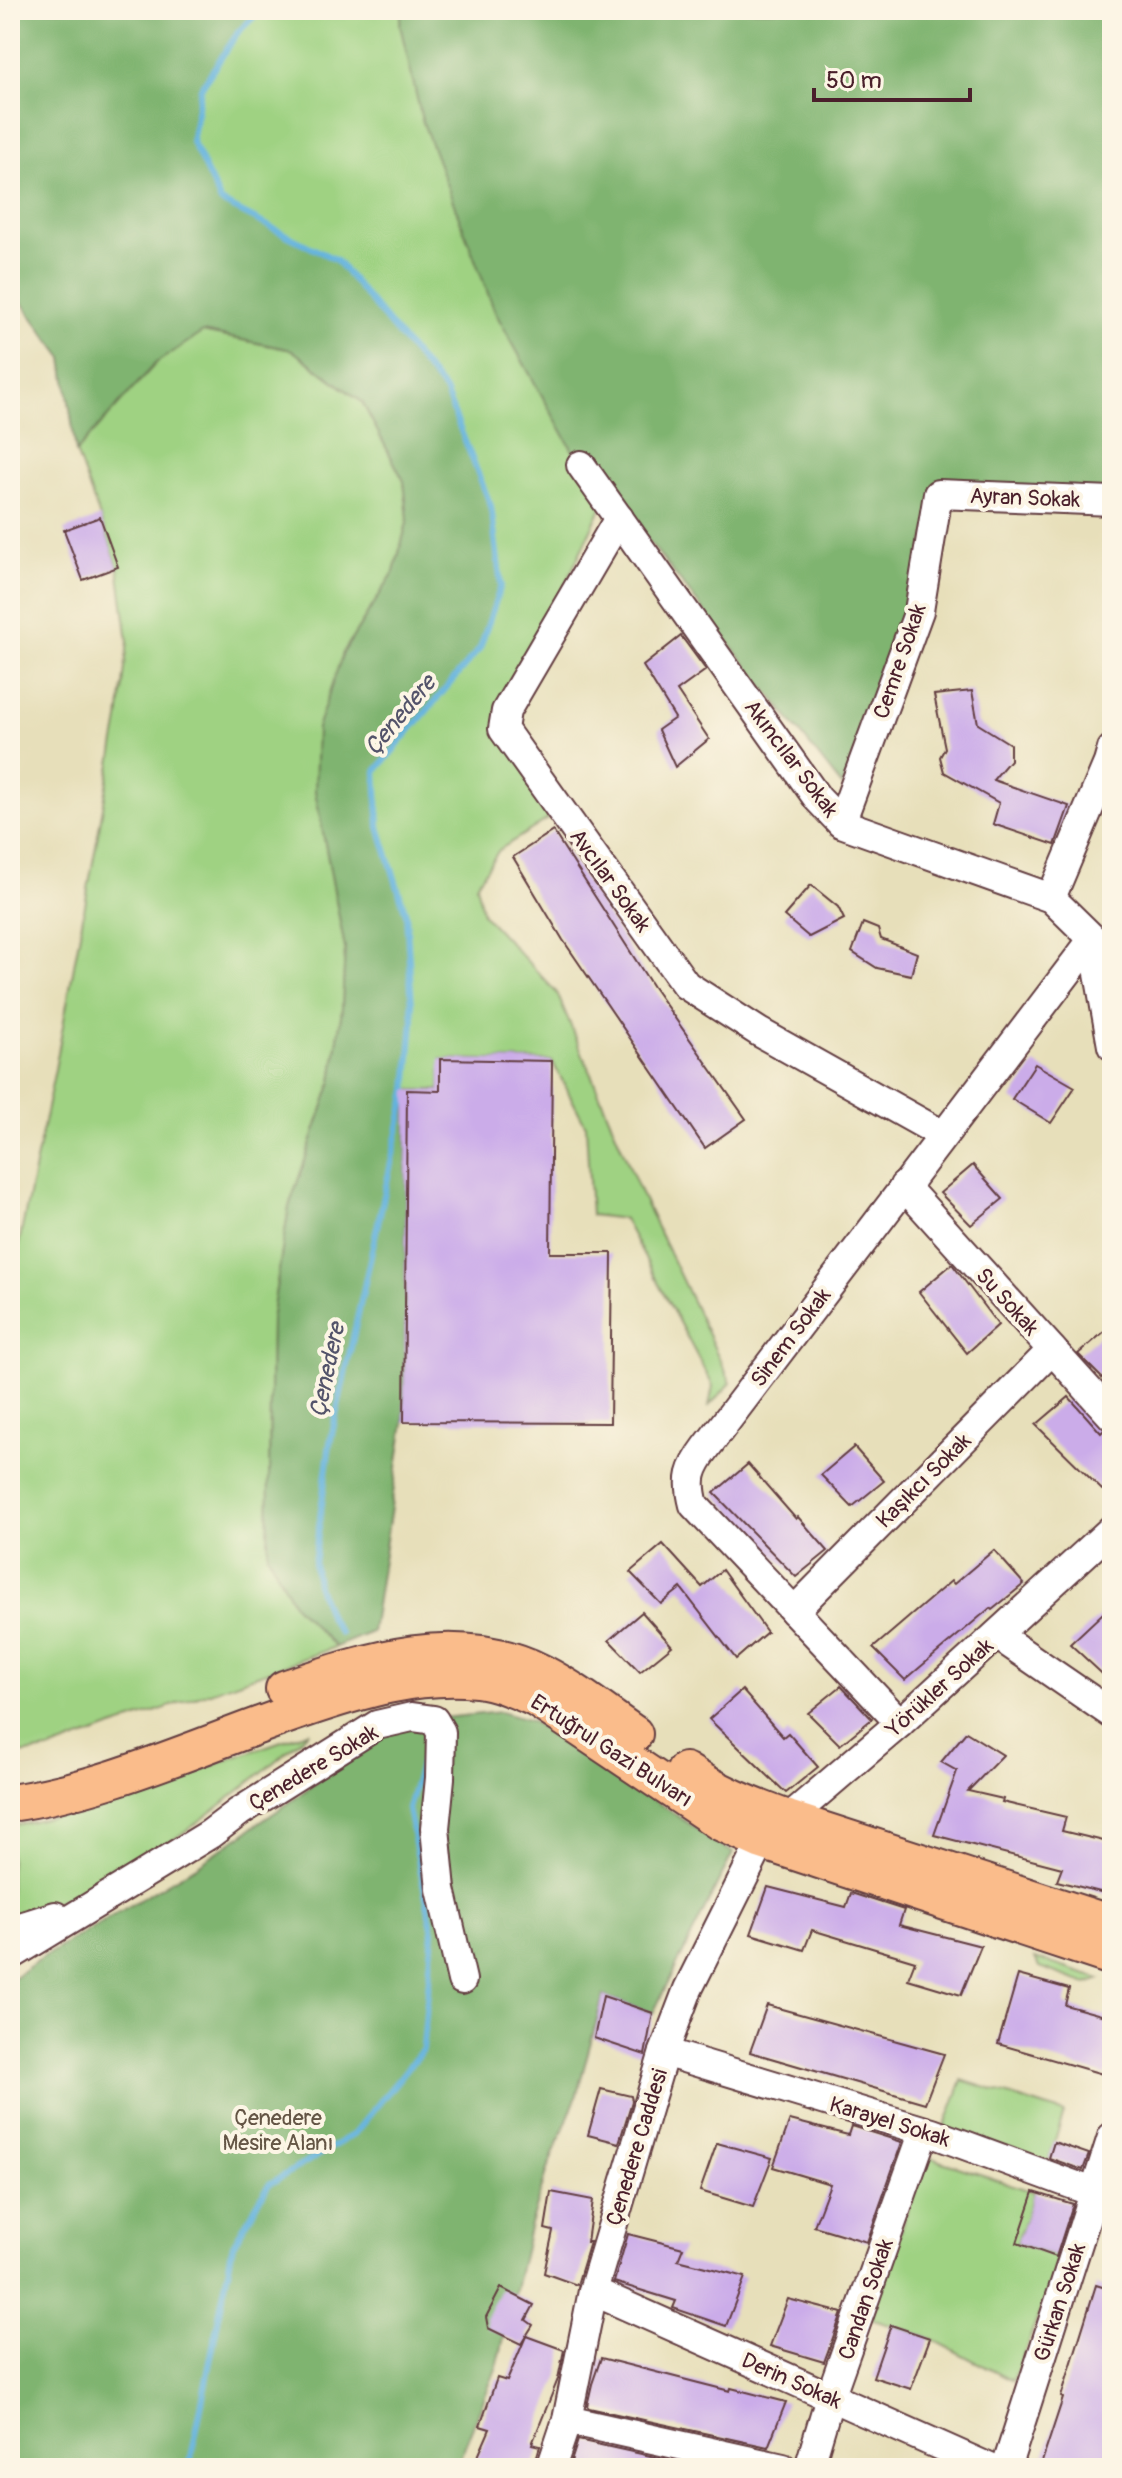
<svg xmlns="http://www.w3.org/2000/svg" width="1122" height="2478" font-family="Pangolin,sans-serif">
  <rect width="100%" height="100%" fill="#fcf5e5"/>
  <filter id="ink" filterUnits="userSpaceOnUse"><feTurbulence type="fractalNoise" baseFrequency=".0125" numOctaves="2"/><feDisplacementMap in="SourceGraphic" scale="16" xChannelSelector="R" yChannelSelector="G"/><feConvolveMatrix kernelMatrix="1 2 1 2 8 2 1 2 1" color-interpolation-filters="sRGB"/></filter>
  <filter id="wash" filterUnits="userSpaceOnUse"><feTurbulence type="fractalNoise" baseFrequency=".006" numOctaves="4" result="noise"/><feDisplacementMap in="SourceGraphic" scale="32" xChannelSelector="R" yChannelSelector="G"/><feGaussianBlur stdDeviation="1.8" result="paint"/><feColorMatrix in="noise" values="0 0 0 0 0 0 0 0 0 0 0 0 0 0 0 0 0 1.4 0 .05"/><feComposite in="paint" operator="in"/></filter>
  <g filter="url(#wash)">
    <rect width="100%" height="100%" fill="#e7dfba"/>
    <g fill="#9fd282" stroke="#747856" stroke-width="2">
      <polygon points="261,10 402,10 400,25 609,491 506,711 551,817 499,850 476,885 483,914 557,993 642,1196 731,1383 709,1406 713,1386 624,1219 591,1215 586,1126 552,1061 441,1059 440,1090 407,1090 413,1021 406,914 379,827 376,771 480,648 336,260 221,202 192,142 201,88 238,32"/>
      <polygon points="202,332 292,350 362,402 404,481 408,519 394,572 343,653 315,791 345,948 342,1009 332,1082 289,1207 271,1320 268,1555 294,1605 335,1647 49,1750 10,1755 10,1287 55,1069 119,720 128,641 118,567 76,452 156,363"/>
      <path d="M310,1731C249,1785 180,1841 108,1880C78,1897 43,1905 10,1914V1826L93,1807Z"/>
      <polygon points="1035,1958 1100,1979 1087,1984 1039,1967"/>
      <polygon points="962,2080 1064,2113 1048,2162 944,2128"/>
      <polygon points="925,2156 1034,2192 1017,2243 1058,2257 1050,2286 1013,2381 930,2338 871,2319"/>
    </g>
    <g fill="#7fb470" stroke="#646a4e" stroke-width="2">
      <polygon points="10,10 261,10 238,32 201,88 192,142 221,202 336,260 445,391 491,506 501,585 480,648 376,771 379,827 406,914 413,1021 407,1090 404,1422 372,1632 335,1647 294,1605 268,1555 271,1320 289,1207 332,1082 342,1009 345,948 315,791 317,728 343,653 394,572 408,519 404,481 362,402 292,350 203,332 156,363 76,452 63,358 10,287"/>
      <polygon points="402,10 1112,10 1112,501 937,494 903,625 842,786 609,491 581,465 495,312 422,120 400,25"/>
      <polygon points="500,1712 531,1721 576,1748 733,1853 653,2013 603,1996 576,2098 552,2157 530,2224 498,2364 456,2468 10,2468 10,1980 40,1959 198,1865 293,1800 363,1746 398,1728 443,1718"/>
    </g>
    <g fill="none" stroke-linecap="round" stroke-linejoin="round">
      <g stroke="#64b3de" stroke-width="6">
        <polyline points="261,10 238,32 201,88 192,142 221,202 336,260 445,391 491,506 501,585 480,648 376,771 379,827 406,914 413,1021 407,1090 330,1443 314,1563 317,1584 329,1617 340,1633"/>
        <polyline points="189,2468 233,2245 269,2184 354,2134 423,2049 433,1932 408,1809 425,1748"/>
      </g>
    </g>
    <g id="blocks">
      <g fill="#cbace9">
        <polygon points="100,517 118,567 83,580 64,530"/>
        <polygon points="681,636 706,670 677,691 709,739 675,767 658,730 675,718 643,666"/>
        <polygon points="972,691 978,724 1010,744 1010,760 993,780 1069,806 1055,845 993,824 999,803 944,772 940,757 945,748 934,695"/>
        <polygon points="553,831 653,987 746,1119 705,1148 563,940 513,857"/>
        <polygon points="811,885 838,907 844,919 809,937 784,916"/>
        <polygon points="863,923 878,929 881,939 917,953 911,975 877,968 852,952"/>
        <polygon points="440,1059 552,1061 550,1253 612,1253 610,1423 404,1422 407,1090 440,1091"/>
        <polygon points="1035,1064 1075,1087 1051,1123 1012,1099"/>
        <polygon points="973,1165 1003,1199 971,1225 940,1193"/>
        <polygon points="952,1264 998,1325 967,1353 919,1292"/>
        <polygon points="1112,1325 1112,1388 1078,1354"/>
        <polygon points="1069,1397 1101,1433 1104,1430 1112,1439 1112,1482 1102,1490 1036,1425"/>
        <polygon points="854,1447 884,1481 852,1507 821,1475"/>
        <polygon points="748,1464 796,1519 798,1517 828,1551 796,1577 714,1493"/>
        <polygon points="663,1544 702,1587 722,1570 767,1632 736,1659 681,1588 661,1604 630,1572"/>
        <polygon points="994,1550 1024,1584 992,1610 990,1608 905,1680 873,1648 951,1581 954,1584"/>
        <polygon points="642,1612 672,1646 640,1672 609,1640"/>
        <polygon points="1103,1613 1112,1621 1112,1683 1070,1644"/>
        <polygon points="841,1686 872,1719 840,1745 808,1713"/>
        <polygon points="742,1690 783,1737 788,1733 818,1767 786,1793 709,1719"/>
        <polygon points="966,1732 1003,1755 968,1791 1003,1799 1002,1802 1066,1817 1062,1831 1112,1843 1112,1895 1057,1881 1062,1868 934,1835 957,1771 941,1762"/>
        <polygon points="768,1887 846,1907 851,1893 904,1910 899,1925 981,1946 961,1995 908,1979 915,1961 812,1930 804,1950 751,1934"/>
        <polygon points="1018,1975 1069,1989 1065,2005 1112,2018 1112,2055 1106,2075 998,2044"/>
        <polygon points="603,1996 653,2013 645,2055 594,2038"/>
        <polygon points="767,2005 944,2054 925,2103 750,2052"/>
        <polygon points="601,2089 631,2096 632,2101 619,2143 588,2135"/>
        <polygon points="790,2120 848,2135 851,2126 902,2142 867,2242 814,2226 830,2184 773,2167"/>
        <polygon points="1054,2142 1089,2154 1083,2170 1049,2158"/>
        <polygon points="717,2143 772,2158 753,2207 700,2191"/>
        <polygon points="551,2192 593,2200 587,2242 590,2242 577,2285 544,2273 553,2231 545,2229"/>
        <polygon points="1034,2192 1073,2204 1056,2257 1017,2243"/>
        <polygon points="628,2234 683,2248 678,2260 745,2277 726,2326 673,2308 676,2301 614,2282"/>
        <polygon points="1096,2285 1112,2290 1112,2468 1040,2468 1063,2398 1061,2397"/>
        <polygon points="501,2288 534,2305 526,2320 533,2325 521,2344 488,2328 486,2317"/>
        <polygon points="788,2299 842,2313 824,2362 770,2346"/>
        <polygon points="891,2325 930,2338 911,2389 873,2377"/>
        <polygon points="526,2336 564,2350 558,2379 532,2444 540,2446 537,2456 532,2468 473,2468 490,2429 480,2426 497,2378 507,2381"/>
        <polygon points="601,2358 730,2391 731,2388 786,2402 768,2447 589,2408 587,2406 592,2384"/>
        <polygon points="578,2440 705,2468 569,2468"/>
      </g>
    </g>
  </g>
  <g filter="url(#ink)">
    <use href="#blocks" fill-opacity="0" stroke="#623c40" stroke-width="2"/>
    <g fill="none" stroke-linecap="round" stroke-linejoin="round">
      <g stroke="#623c40" stroke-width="32">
        <g id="minor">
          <polyline points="581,465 818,799 841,823 1051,898 1093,939"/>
          <polyline points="619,518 506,711 503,729 686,985 759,1032 943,1135"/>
          <polyline points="841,823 919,611 938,494 1112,501"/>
          <polyline points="1051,898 1108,763 1112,749"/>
          <polyline points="1093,939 1112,1046"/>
          <polyline points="904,1186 1112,1416"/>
          <polyline points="794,1611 1052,1350"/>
          <polyline points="997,1635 1112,1714"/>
          <path d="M900,1723L694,1505C687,1479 691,1468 706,1448L1093,939"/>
          <polyline points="10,1930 55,1916"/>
          <polyline points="10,1956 210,1834 239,1812 377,1725 412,1717 434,1720 441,1732 440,1778 435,1828 441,1889 462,1980"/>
          <polyline points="664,2052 932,2133 1112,2199"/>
          <polyline points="593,2291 990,2468"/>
          <polyline points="567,2420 783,2468"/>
          <polyline points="551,2468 567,2420 593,2291 664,2052 688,1989 762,1841 900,1723 1112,1529"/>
          <polyline points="809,2468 830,2397 924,2131"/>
          <polyline points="1006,2468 1112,2137"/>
        </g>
      </g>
      <g stroke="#623c40" stroke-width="40">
        <g id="major">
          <path d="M284,1689C367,1661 458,1630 542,1673C575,1690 604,1713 634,1734"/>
          <path d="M685,1771C718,1793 752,1806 788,1819L1112,1924"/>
          <path d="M10,1803C111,1789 209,1741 305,1709C360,1690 418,1673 477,1679C498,1682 516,1690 535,1698L720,1822L762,1841L1112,1957"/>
        </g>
      </g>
      <use href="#minor" stroke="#fff" stroke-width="28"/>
      <use href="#major" stroke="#fabc8b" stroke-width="36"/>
    </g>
  </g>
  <g text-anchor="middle" stroke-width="8" stroke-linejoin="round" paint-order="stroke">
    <g font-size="22" fill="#4a1f2b" stroke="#fcf5e5">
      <text transform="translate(1025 497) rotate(2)" y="8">Ayran Sokak</text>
      <text transform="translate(899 661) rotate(-71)" y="8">Cemre Sokak</text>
      <text transform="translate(792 758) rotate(53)" y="8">Akıncılar Sokak</text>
      <text transform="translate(611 880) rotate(54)" y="8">Avcılar Sokak</text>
      <text transform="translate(1008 1301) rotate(48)" y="8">Su Sokak</text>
      <text transform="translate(790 1337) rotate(-53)" y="8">Sinem Sokak</text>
      <text transform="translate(923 1480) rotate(-45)" y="8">Kaşıkcı Sokak</text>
      <text transform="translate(939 1687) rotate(-42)" y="8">Yörükler Sokak</text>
      <text transform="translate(612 1750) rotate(33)" y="8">Ertuğrul Gazi Bulvarı</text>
      <text transform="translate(313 1767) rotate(-31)" y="8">Çenedere Sokak</text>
      <text transform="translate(890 2121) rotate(17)" y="8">Karayel Sokak</text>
      <text transform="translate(636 2147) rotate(-73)" y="8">Çenedere Caddesi</text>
      <text transform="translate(865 2299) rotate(-71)" y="8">Candan Sokak</text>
      <text transform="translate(1059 2302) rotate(-72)" y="8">Gürkan Sokak</text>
      <text transform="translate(792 2380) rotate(24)" y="8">Derin Sokak</text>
    </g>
    <g font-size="22" fill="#645545" stroke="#fcf5e5">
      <text x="278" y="2125">Çenedere<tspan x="278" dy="25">Mesire Alanı</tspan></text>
    </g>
    <g font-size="24" font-style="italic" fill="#53536a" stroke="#fcf5e5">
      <text transform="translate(400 715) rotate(-50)" y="8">Çenedere</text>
      <text transform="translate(327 1370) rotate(-78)" y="8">Çenedere</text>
    </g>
  </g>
  <rect width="1122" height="2478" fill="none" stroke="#fcf5e5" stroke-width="40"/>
  <path d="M814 88v12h156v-12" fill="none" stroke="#4a1f2b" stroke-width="4"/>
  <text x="826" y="88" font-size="24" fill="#4a1f2b" stroke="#fcf5e5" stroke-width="6" paint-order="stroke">50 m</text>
</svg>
